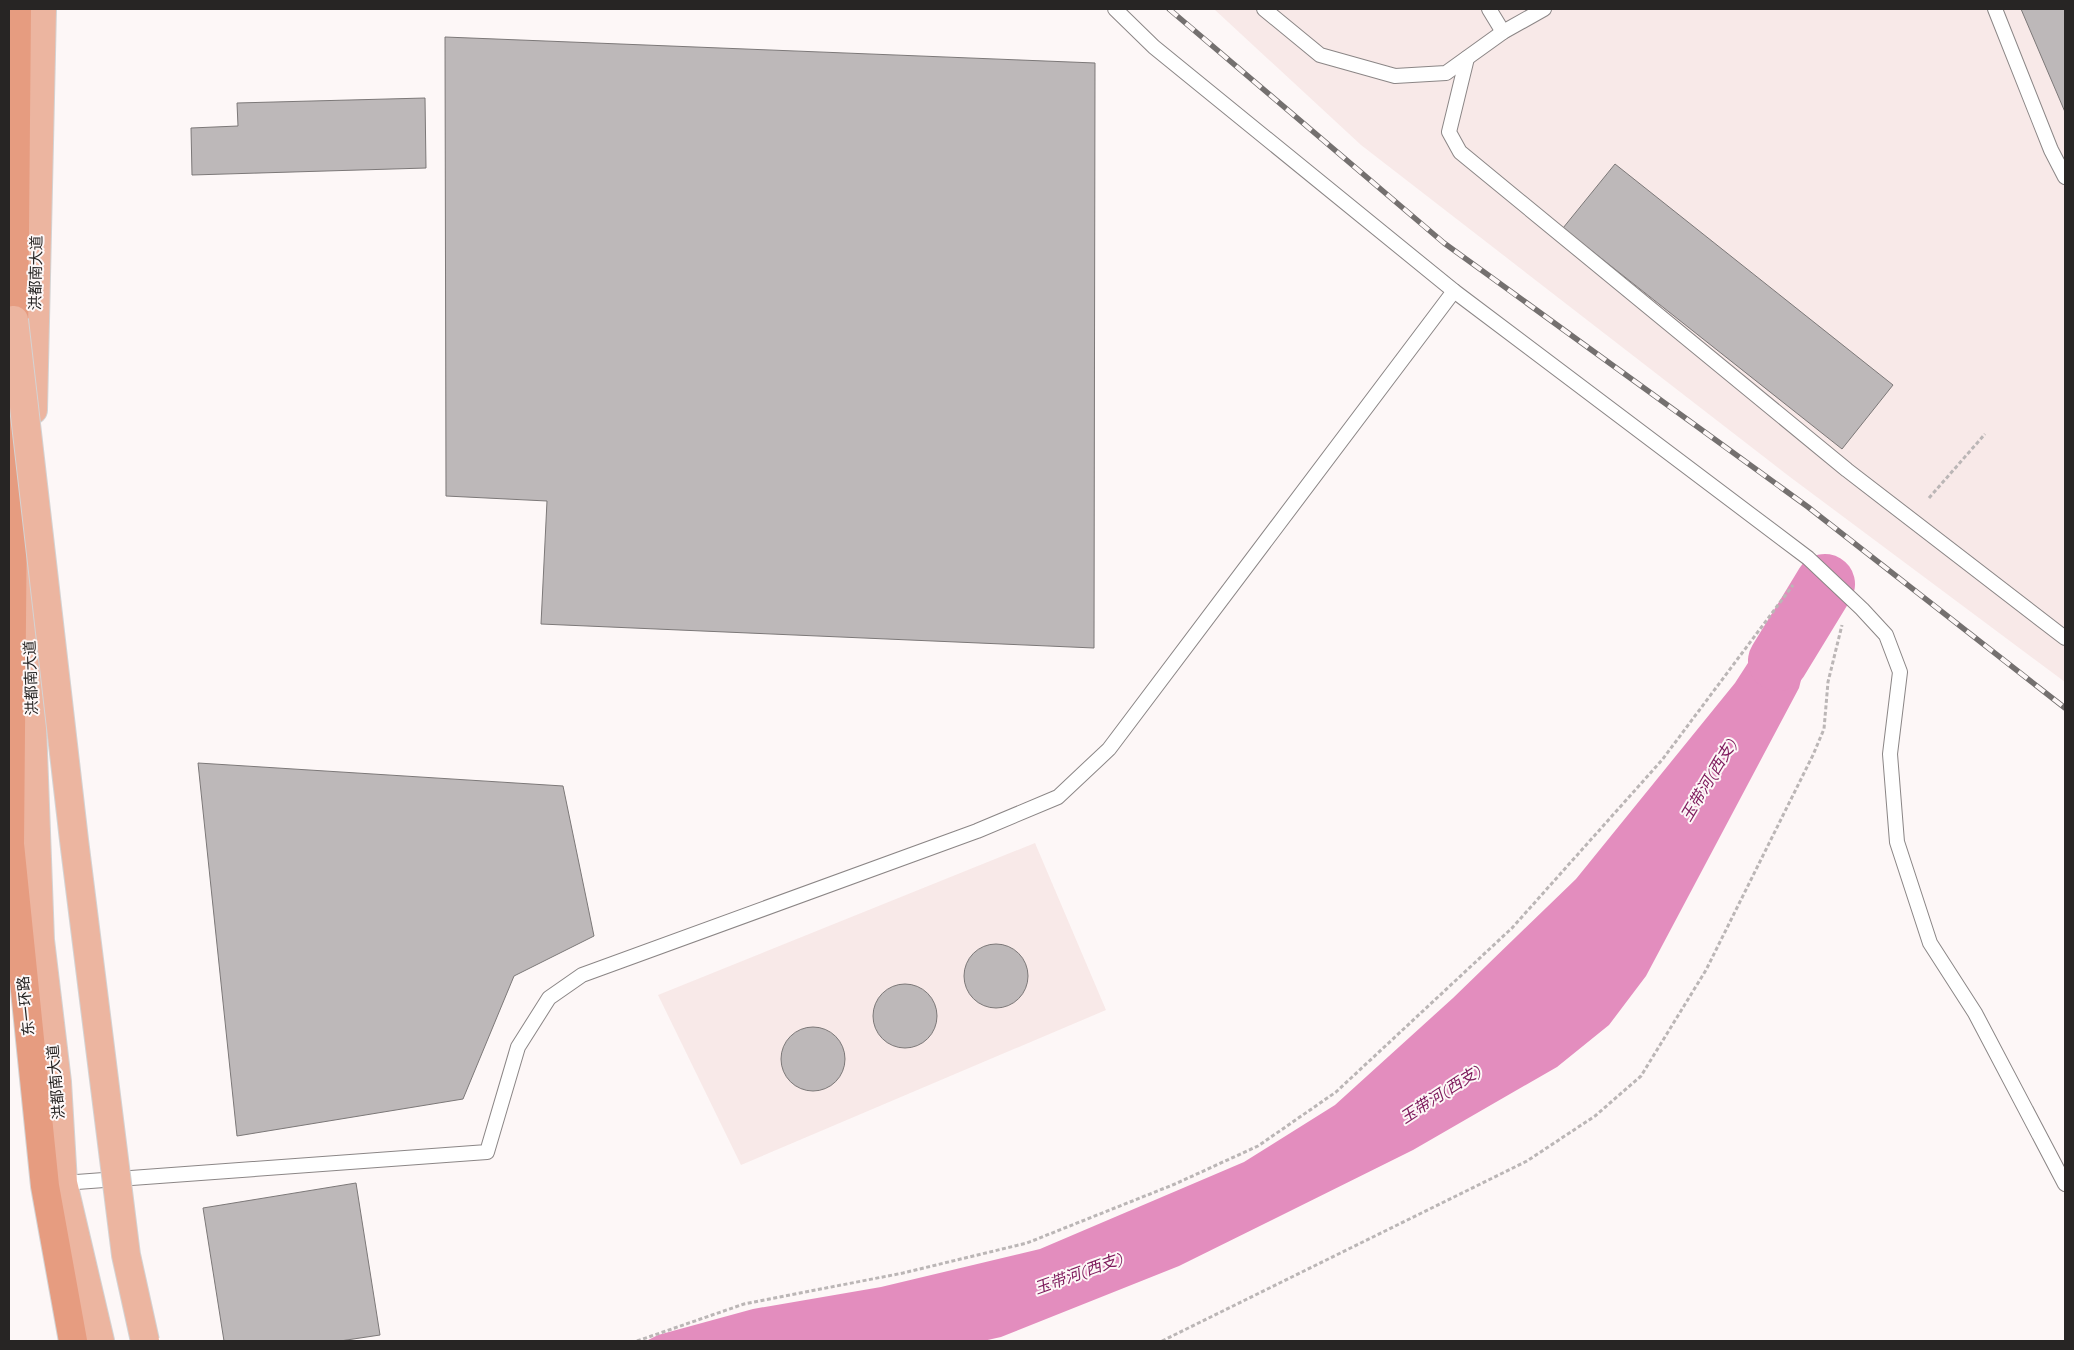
<svg xmlns="http://www.w3.org/2000/svg" width="2074" height="1350" font-family="Quicksand,'Noto Sans SC',sans-serif">
  <rect width="100%" height="100%" fill="#fdf7f7"/>
  <g fill="#f8e9e8">
    <polygon points="1214,9 2065,9 2065,682 1790,477 1361,145"/>
    <polygon points="1035,843 1106,1010 741,1165 658,995"/>
  </g>
  <polygon fill="#e38dbe" points="1820,590 1822,604 1814,628 1799,688 1646,976 1609,1025 1557,1067 1413,1150 1179,1266 1001,1337 983,1341 646,1341 658,1335 753,1309 881,1287 1040,1249 1244,1162 1335,1105 1453,998 1576,879 1735,683 1779,615 1790,602 1805,592"/>
  <g fill="none" stroke-linecap="round" stroke-linejoin="round">
    <polyline stroke="#e38dbe" stroke-width="60" points="1778,661 1825,584"/>
  </g>
  <g fill="#bdb8b9" stroke="#7c7878">
    <polygon points="2021,9 2065,9 2065,112"/>
    <polygon points="445,37 1095,63 1094,648 541,624 547,501 446,496"/>
    <polygon points="425,98 426,168 192,175 191,128 238,126 237,103"/>
    <polygon points="1615,164 1893,385 1842,449 1563,228"/>
    <polygon points="198,763 563,786 594,936 514,976 463,1099 237,1136"/>
    <circle cx="996" cy="976" r="32"/>
    <circle cx="905" cy="1016" r="32"/>
    <circle cx="813" cy="1059" r="32"/>
    <polygon points="356,1183 380,1335 340,1341 224,1341 203,1208"/>
  </g>
  <g fill="none" stroke-linecap="round" stroke-linejoin="round">
    <g stroke="#8b8686" stroke-width="16">
      <g id="service">
        <polyline points="1115,9 1154,47 1454,291 1808,558 1862,609 1886,635 1900,672 1890,754 1897,842 1930,943 1975,1013 2065,1184"/>
        <polyline points="1264,9 1320,55 1395,76 1446,73 1503,32 1544,9"/>
        <polyline points="1489,9 1503,32"/>
        <polyline points="1995,9 2051,150 2065,177"/>
        <polyline points="1467,58 1449,132 1460,152 1847,470 2065,638"/>
        <polyline points="63,1183 487,1152 518,1047 549,998 582,975 977,831 1058,797 1109,749 1454,291"/>
      </g>
    </g>
    <g stroke="#d4d3d3" stroke-width="30">
      <g id="primary">
        <polyline points="33,410 42,9"/>
        <polyline points="30,535 28,617 40,940 57,1082 63,1183 100,1341"/>
      </g>
    </g>
    <g stroke="#d4d3d3" stroke-width="30">
      <g id="trunk">
        <polyline points="14,344 17,9"/>
        <polyline points="14,397 10,844 45,1186 73,1341"/>
      </g>
    </g>
    <g stroke="#bbb6b6" stroke-width="3" stroke-dasharray="4 2.5" stroke-linecap="butt">
      <polyline points="1929,498 1985,434"/>
      <polyline points="637,1341 744,1304 903,1273 1027,1243 1175,1184 1258,1146 1336,1092 1512,928 1662,760 1793,585"/>
      <polyline points="1162,1341 1527,1161 1595,1116 1641,1076 1706,970 1813,755 1824,729 1828,682 1842,625"/>
    </g>
    <use href="#service" stroke="#fff" stroke-width="14"/>
    <use href="#primary" stroke="#ecb5a0" stroke-width="28"/>
    <use href="#trunk" stroke="#e69c80" stroke-width="28"/>
    <g stroke="#74706f" stroke-width="5.5">
      <polyline id="rail" points="1169,9 1444,243 1808,507 2065,708"/>
    </g>
    <use href="#rail" stroke="#fdf7f7" stroke-width="4" stroke-dasharray="11" stroke-linecap="butt"/>
    <g stroke="#d4d3d3" stroke-width="30" stroke-linecap="butt">
      <polyline id="primary-bridge" points="14,320 74,840 126,1255 145,1341"/>
    </g>
    <use href="#primary-bridge" stroke="#ecb5a0" stroke-width="28"/>
  </g>
  <g text-anchor="middle" stroke-width="4" stroke-linejoin="round" paint-order="stroke">
    <g font-size="15" fill="#272524" stroke="#fdf7f7">
      <text transform="translate(36 273) rotate(-89)" y="5">洪都南大道</text>
      <text transform="translate(31 678) rotate(-92)" y="5">洪都南大道</text>
      <text transform="translate(26 1006) rotate(-96)" y="5">东一环路</text>
      <text transform="translate(56 1082) rotate(-95)" y="5">洪都南大道</text>
    </g>
    <g font-size="16" font-style="italic" fill="#7e1a5c" stroke="#fdf7f7">
      <text transform="translate(1708 780) rotate(-59)" y="6">玉带河(西支)</text>
      <text transform="translate(1440 1094) rotate(-33)" y="6">玉带河(西支)</text>
      <text transform="translate(1078 1273) rotate(-20)" y="6">玉带河(西支)</text>
    </g>
  </g>
  <rect width="2074" height="1350" fill="none" stroke="#272524" stroke-width="20"/>
</svg>
